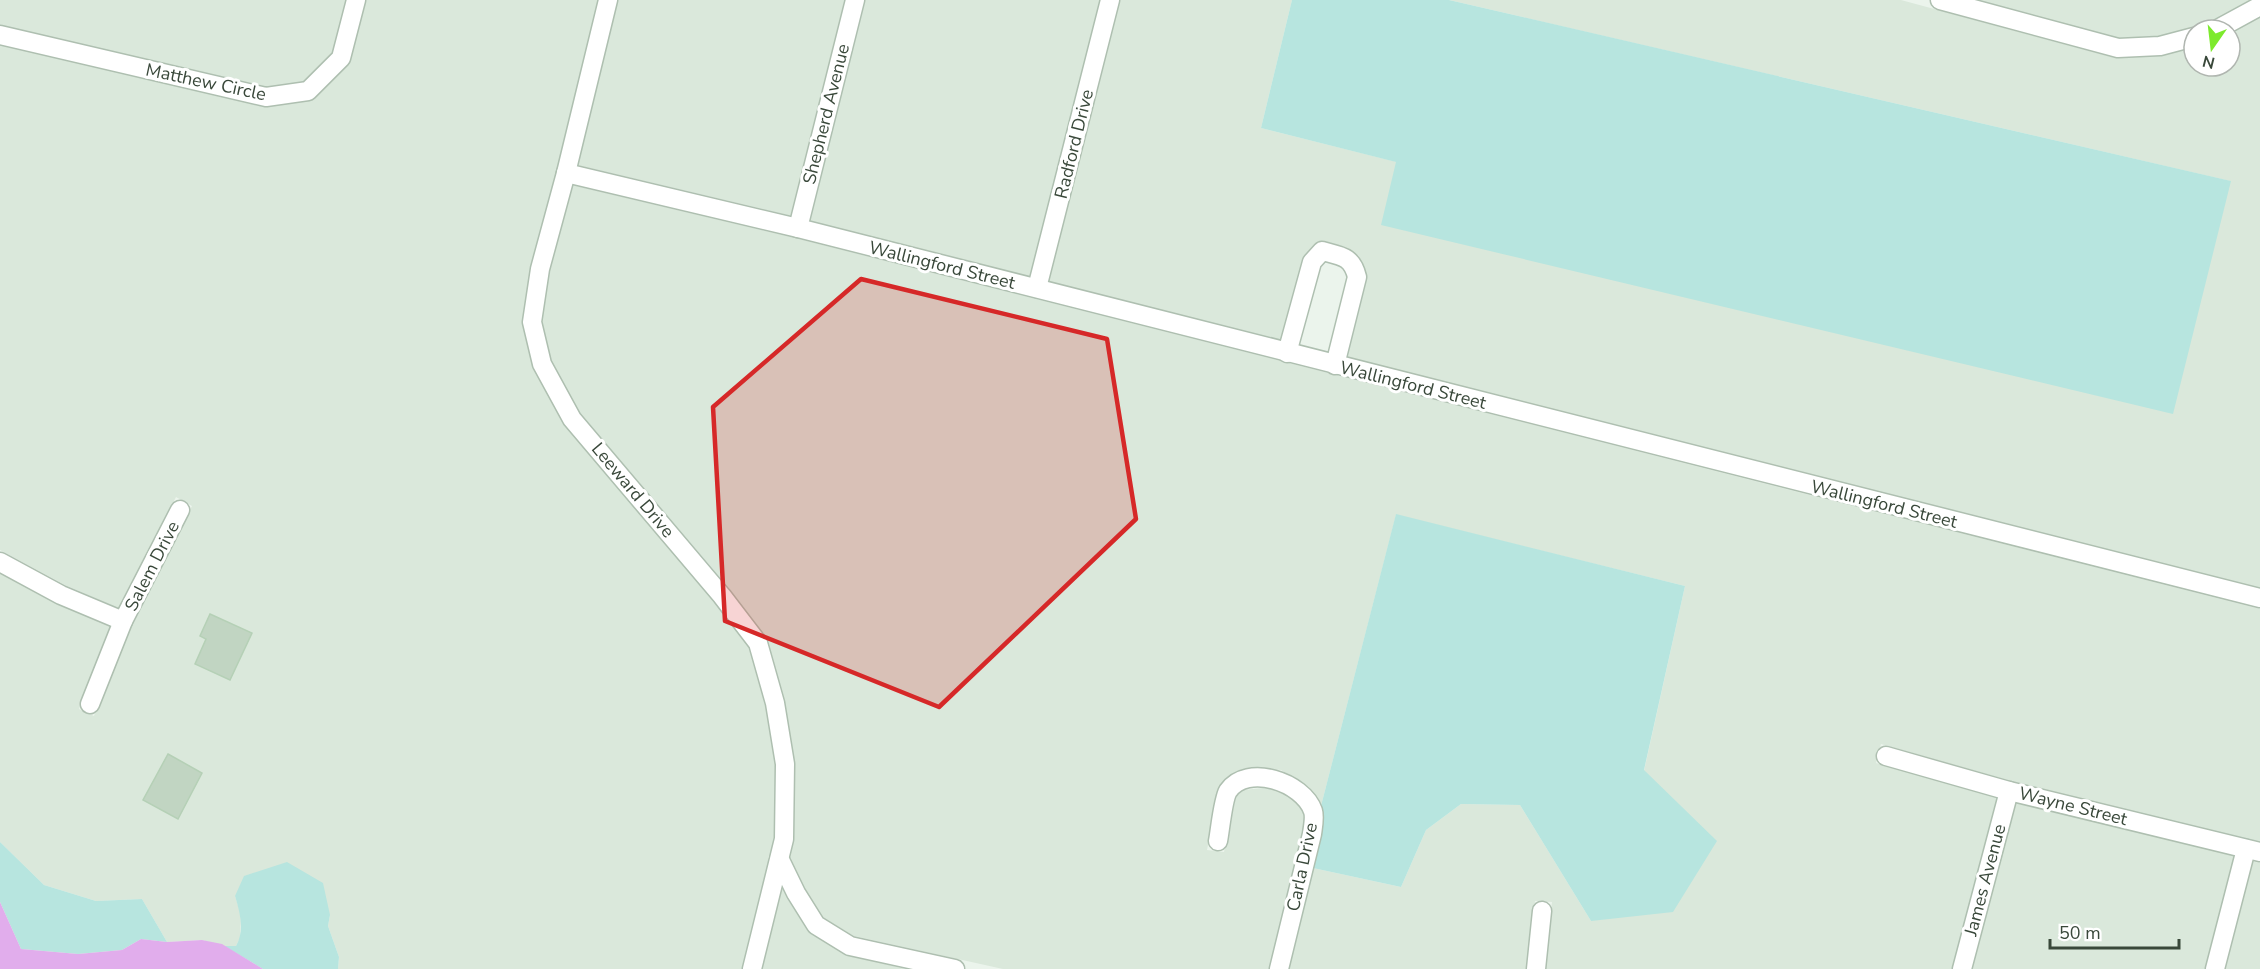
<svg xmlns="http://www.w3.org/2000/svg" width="2260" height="969" font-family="'Nunito Sans',sans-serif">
  <rect width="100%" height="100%" fill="#ebf4ec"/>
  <g fill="#dae8db">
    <polygon points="0,0 346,0 334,53 304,82 267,87 0,25"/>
    <polygon points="365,0 599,0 557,171 531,267 523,325 534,370 565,426 715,602 750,648 766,706 776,765 775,839 772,854 768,857 770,862 743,969 338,969 339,957 328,926 330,915 235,896 241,915 240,938 236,946 224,946 202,940 167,942 142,899 96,901 44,885 0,842 0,573 57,604 112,627 79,709 94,716 131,626 192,506 176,497 120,609 65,585 0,550 0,45 264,107 309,101 347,66 350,61"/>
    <polygon points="617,0 846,0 792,216 577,165"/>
    <polygon points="864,0 1101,0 1031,277 809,221"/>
    <polygon points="1119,0 1292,0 1261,128 1397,162 1382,225 2230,181 1449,0 1901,0 2115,58 2161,55 2194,47 2194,66 2230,66 2230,33 2260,17 2260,588 1346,358 1366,273 1359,256 1345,247 1324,241 1316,244 1306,254 1281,341 1048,281"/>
    <polygon points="1977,0 2251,0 2207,24 2159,36 2119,38"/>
    <polygon points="572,185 795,238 2260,609 2260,842 2011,781 1881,744 1876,763 1998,798 1953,969 1544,969 1552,902 1535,901 1527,969 1288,969 1313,868 1401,887 1426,830 1461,804 1520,805 1591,921 1644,771 1685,586 1396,515 1321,806 1309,787 1281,770 1264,768 1240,770 1222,784 1219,790 1207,850 1224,852 1236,797 1243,790 1263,788 1276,789 1298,803 1305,815 1304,833 1270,969 1003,969 854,936 822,917 804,887 789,858 793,839 794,761 784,699 766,639 729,588 579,412 550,360 541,321 548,271"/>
    <polygon points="2015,803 2235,856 2206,969 1971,969"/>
    <polygon points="2252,861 2260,863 2260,969 2224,969"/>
    <polygon points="782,886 812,934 848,955 905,969 761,969"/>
  </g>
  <g fill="#b7e5df">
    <polygon points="1292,0 1449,0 2231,181 2173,414 1381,225 1396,162 1261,128"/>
    <polygon points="1396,514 1685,586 1644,770 1717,841 1673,912 1591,921 1520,805 1461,804 1426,830 1401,887 1313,868 1321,836 1321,806"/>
    <polygon points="0,842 44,885 96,901 142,899 167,942 141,939 122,950 78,954 21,949 0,902"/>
    <path d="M287,862L323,883L330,915L328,926L339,957L338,969H263L224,946H236C245,930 240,913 235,896L244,876Z"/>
  </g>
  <polygon fill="#e1adec" points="0,902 21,949 78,954 122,950 141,939 167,942 202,940 222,944 263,969 0,969"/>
  <g fill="#c1d5c2" stroke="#b5d0b6" stroke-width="1.5">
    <polygon points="210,614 252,633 230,680 195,664 206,639 200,636"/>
    <polygon points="168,754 202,773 178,819 143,800"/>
  </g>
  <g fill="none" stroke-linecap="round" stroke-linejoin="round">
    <g stroke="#aebfb0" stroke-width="21">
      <g id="minor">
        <polyline points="608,0 566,173 540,269 532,322 542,364 572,419 722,596 758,643 775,703 785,764 784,839 752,969"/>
        <polyline points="1940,0 2118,48 2160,46 2194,37"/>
        <polyline points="2216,30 2260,6"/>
        <polyline points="0,35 266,97 308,91 341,58 356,0"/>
        <polyline points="566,173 798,228 2260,598"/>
        <polyline points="798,228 855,0"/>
        <polyline points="1037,288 1110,0"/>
        <path d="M1287,353L1312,262L1322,251C1341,256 1352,256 1357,277L1335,365"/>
        <polyline points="0,562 61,595 123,621"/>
        <polyline points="90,704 123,621 180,510"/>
        <polyline points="1886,756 2009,791 2260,852"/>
        <path d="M1218,841C1220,831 1223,799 1228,791C1247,763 1303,782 1313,811C1315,817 1313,827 1312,834L1279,969"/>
        <polyline points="780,860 796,893 816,925 850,946 955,969"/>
        <polyline points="1536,969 1542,911"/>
        <polyline points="1962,969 2009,791"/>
        <polyline points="2215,969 2246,849"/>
      </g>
    </g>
    <use href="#minor" stroke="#fff" stroke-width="18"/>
  </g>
  <path fill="#d62828" fill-opacity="0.2" stroke="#d62828" stroke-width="4.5" stroke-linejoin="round" d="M861,279L1107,339L1136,519L939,707L725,621L713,407Z"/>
  <g text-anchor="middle" stroke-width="6" stroke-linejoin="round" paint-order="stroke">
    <g font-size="18" fill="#39483a" stroke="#fff">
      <text transform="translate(206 82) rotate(12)" y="6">Matthew Circle</text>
      <text transform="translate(826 114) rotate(-76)" y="6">Shepherd Avenue</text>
      <text transform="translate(1074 144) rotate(-76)" y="6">Radford Drive</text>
      <text transform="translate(942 265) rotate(14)" y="6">Wallingford Street</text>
      <text transform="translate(1413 385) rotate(14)" y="6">Wallingford Street</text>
      <text transform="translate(633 490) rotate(50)" y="6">Leeward Drive</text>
      <text transform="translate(1884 504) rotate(14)" y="6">Wallingford Street</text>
      <text transform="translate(152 566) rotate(-63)" y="6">Salem Drive</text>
      <text transform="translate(2073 806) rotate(14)" y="6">Wayne Street</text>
      <text transform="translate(1302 867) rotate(-78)" y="6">Carla Drive</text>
      <text transform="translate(1985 880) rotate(-75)" y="6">James Avenue</text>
    </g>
  </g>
  <g transform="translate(2212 48) rotate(194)"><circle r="28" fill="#ffffff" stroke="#b0b6b0" stroke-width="1.5"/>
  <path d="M0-4.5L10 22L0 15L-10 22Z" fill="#7dea2d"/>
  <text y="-9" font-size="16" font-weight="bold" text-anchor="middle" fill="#39483a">N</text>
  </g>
  <path d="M2050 939v9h129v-9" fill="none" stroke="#39483a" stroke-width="3"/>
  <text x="2059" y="939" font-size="18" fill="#39483a" stroke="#ffffff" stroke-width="4.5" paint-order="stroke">50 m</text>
</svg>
